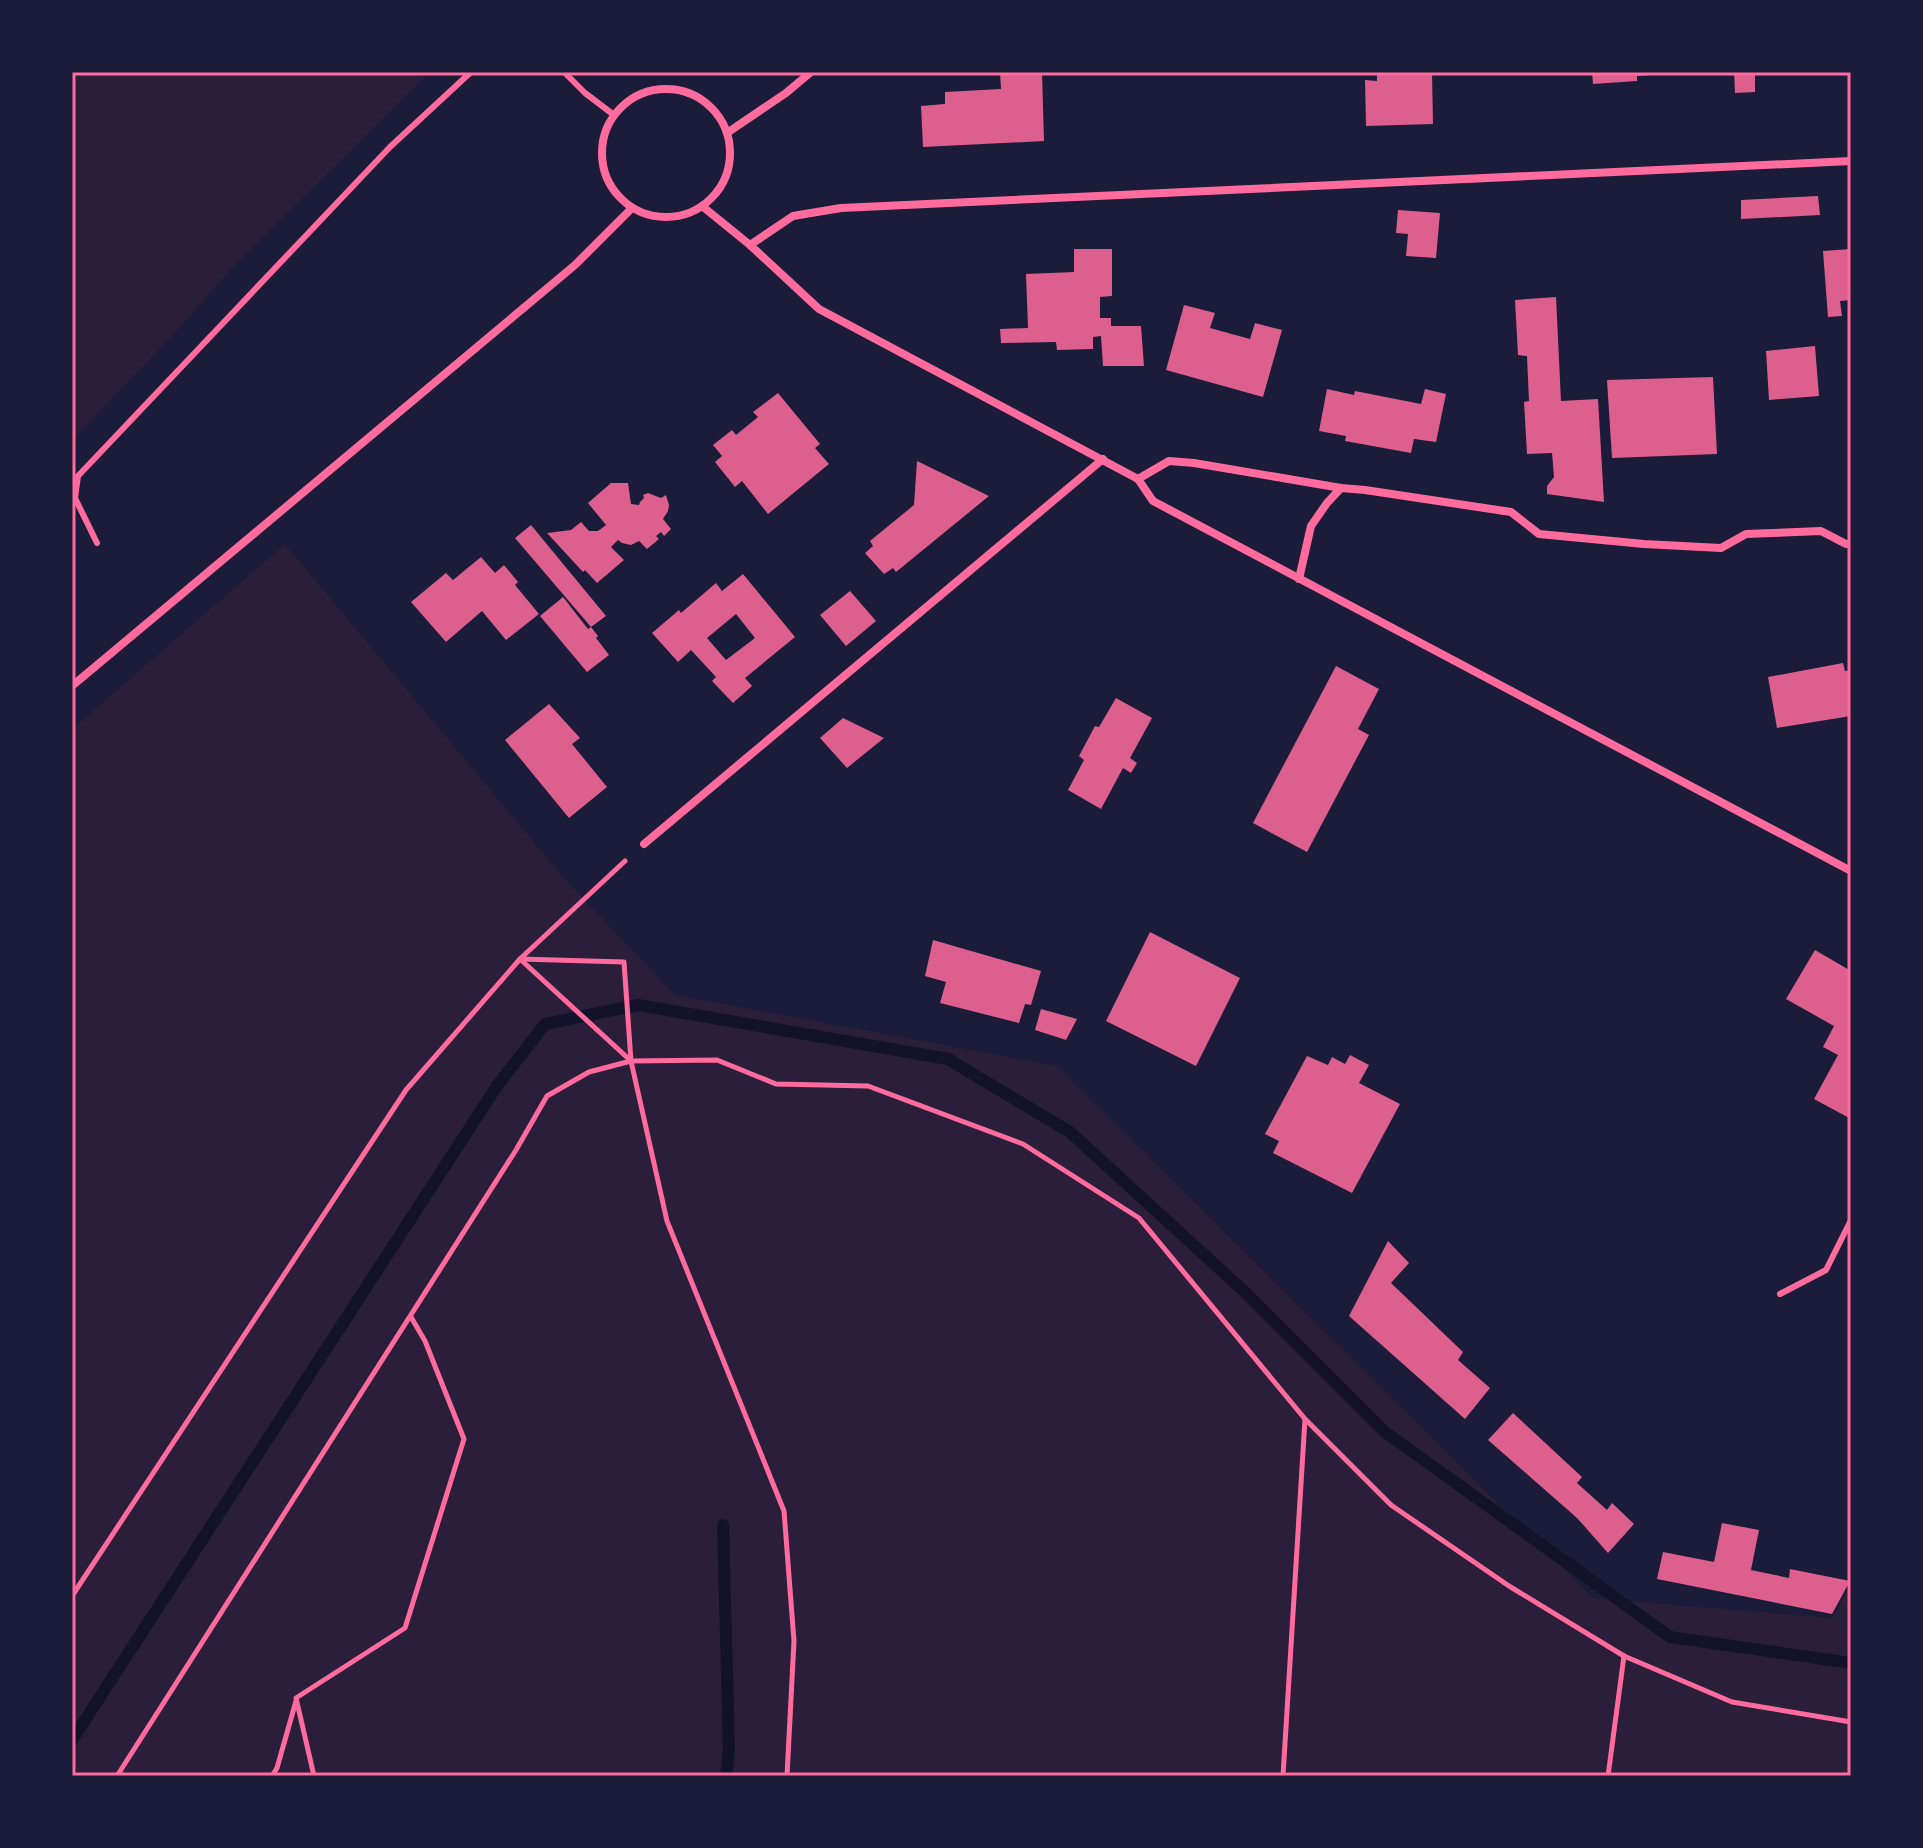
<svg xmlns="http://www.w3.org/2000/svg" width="1923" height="1848" font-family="'Asap Condensed',sans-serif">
  <rect width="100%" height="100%" fill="#1b1b3a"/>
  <g fill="#2a1e3b">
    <polygon points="72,72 430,72 231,269 175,333 72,440"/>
    <polygon points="285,544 564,878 675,995 1057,1066 1593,1598 1832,1618 1851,1584 1851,1776 72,1776 72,729"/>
  </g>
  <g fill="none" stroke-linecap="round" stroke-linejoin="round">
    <g stroke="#12122b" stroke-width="12">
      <polyline points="723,1525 729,1751 726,1776"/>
      <polyline points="72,1740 497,1086 545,1024 638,1005 948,1059 1070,1132 1247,1294 1385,1432 1670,1637 1851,1663"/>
    </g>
  </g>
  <g fill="#dd5f8e" fill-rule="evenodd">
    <polygon points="1000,72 1042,72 1044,141 923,147 921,106 945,104 945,92 1001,89"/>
    <polygon points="1377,72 1432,72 1433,124 1366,126 1365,80 1377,81"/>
    <polygon points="1592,72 1665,72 1665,74 1637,76 1637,81 1593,84"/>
    <polygon points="1734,72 1755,72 1755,92 1735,93"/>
    <polygon points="1818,196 1820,215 1741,219 1741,200"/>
    <polygon points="1398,210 1440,213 1436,258 1406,256 1408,234 1396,233"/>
    <polygon points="1074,249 1112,249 1112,296 1100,297 1100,318 1111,318 1111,326 1141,326 1144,366 1103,366 1101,336 1093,337 1093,349 1057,350 1056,342 1001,343 1000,329 1028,328 1026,274 1074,272"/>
    <polygon points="1851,249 1851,300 1840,301 1842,316 1828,317 1823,251"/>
    <polygon points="1556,297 1561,401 1598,399 1604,502 1547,494 1547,486 1554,477 1552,453 1527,454 1524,402 1529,401 1527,356 1518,355 1515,300"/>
    <polygon points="1184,305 1215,313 1210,328 1250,339 1255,323 1282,330 1263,397 1166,370"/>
    <polygon points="1815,346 1819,396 1769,400 1766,351"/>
    <polygon points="1713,377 1717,454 1612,458 1607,380"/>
    <polygon points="1327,389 1354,395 1355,391 1421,404 1425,389 1446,394 1436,442 1414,439 1411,453 1345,441 1346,436 1319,431"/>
    <polygon points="778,393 820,444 815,448 829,464 768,514 742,481 735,487 715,462 722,456 713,445 732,430 736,435 758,417 753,412"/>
    <polygon points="917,461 989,496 896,572 893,568 884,574 865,553 873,546 870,541 914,505"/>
    <polygon points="611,483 628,483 631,504 639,505 640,502 644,498 643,495 648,493 661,498 666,495 669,505 668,511 663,519 671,529 664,536 661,532 656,536 659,539 647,549 639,541 631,545 622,543 618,540 611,547 624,560 597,583 585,570 583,572 547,533 571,530 581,522 589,531 598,531 606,525 588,503"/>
    <polygon points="531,525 606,616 591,627 598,636 596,638 609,655 587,672 540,616 563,597 588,629 591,627 515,538"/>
    <polygon points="481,557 495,573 504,565 518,582 515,585 539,614 506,640 482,611 446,642 411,602 446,573 453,580"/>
    <path d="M743,574L795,637L745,678L752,686L733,703L712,681L716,677L691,650L678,662L652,633L679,610L681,613L716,583L722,591ZM736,614L755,638L726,660L707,638Z"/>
    <polygon points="850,591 876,621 846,646 820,615"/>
    <polygon points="1843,663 1845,671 1851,670 1851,716 1777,728 1768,677"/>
    <polygon points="1336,666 1379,689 1358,729 1369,735 1307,852 1253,823"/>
    <polygon points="1116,698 1152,718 1130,758 1137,763 1131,773 1123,768 1101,809 1068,790 1084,760 1079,756 1095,726 1099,727"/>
    <polygon points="549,704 580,738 572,744 607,787 569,818 505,740"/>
    <polygon points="843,718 884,738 847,768 820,738"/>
    <polygon points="1150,932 1240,978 1196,1066 1106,1021"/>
    <polygon points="933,940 1041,971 1031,1005 1025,1004 1019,1023 940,1003 946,982 925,976"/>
    <polygon points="1815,950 1851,971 1851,1119 1814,1099 1838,1055 1823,1047 1834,1026 1786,999"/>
    <polygon points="1041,1009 1077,1019 1066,1040 1035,1030"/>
    <polygon points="1350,1055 1369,1065 1359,1083 1400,1104 1352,1193 1273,1153 1279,1141 1265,1134 1307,1056 1328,1065 1332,1057 1345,1064"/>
    <polygon points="1388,1241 1409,1263 1391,1283 1463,1352 1458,1360 1490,1388 1465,1419 1349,1316"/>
    <polygon points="1513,1413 1582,1477 1577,1483 1607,1510 1612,1503 1634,1524 1608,1553 1577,1518 1488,1440"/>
    <polygon points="1722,1523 1759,1530 1751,1570 1789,1578 1790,1569 1850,1581 1832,1614 1657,1579 1663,1552 1714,1562"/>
  </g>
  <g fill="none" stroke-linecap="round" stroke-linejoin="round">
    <g stroke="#ff6b9d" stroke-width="5">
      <polyline points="520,959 624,962 631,1061 717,1060 776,1084 868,1086 1023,1144 1139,1218 1305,1419 1391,1505 1509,1586 1624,1656 1732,1702 1851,1722"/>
      <polyline points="520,959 631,1061"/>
      <polyline points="631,1061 667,1221 784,1511 794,1641 787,1776"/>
      <polyline points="72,1596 406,1090 520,959 625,861"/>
      <polyline points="117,1776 516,1150 547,1096 589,1072 631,1061"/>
      <polyline points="272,1776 277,1768 296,1701"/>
      <polyline points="314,1776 296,1698 405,1628 464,1439 425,1341 411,1317"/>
      <polyline points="1283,1776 1305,1419"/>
      <polyline points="1608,1776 1624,1656"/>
    </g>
    <g stroke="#ff6b9d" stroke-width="6">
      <polyline points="564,72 585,93 614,115"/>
      <polyline points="97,543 75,498 78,476 390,147 471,72"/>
      <polyline points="1780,1294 1826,1270 1851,1220"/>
    </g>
    <g stroke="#ff6b9d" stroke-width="8">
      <circle cx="666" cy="153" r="64"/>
      <polyline points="727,133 786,93 811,72"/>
      <polyline points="702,206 750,245 819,309 1138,479 1153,501 1851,871"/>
      <polyline points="750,245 793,216 841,208 1851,161"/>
      <polyline points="1138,479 1169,461 1194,463 1341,488 1365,490 1511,512 1539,534 1644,544 1721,548 1746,534 1821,531 1846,544 1851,544"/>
      <polyline points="1299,579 1311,526 1327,503 1341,488"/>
      <polyline points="72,686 575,265 632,208"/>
      <polyline points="644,844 1103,459"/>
    </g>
  </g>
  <rect width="1923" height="1848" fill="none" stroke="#1b1b3a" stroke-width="148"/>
  <rect x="74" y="74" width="1775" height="1700" fill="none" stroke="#ff6b9d" stroke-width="3"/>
</svg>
